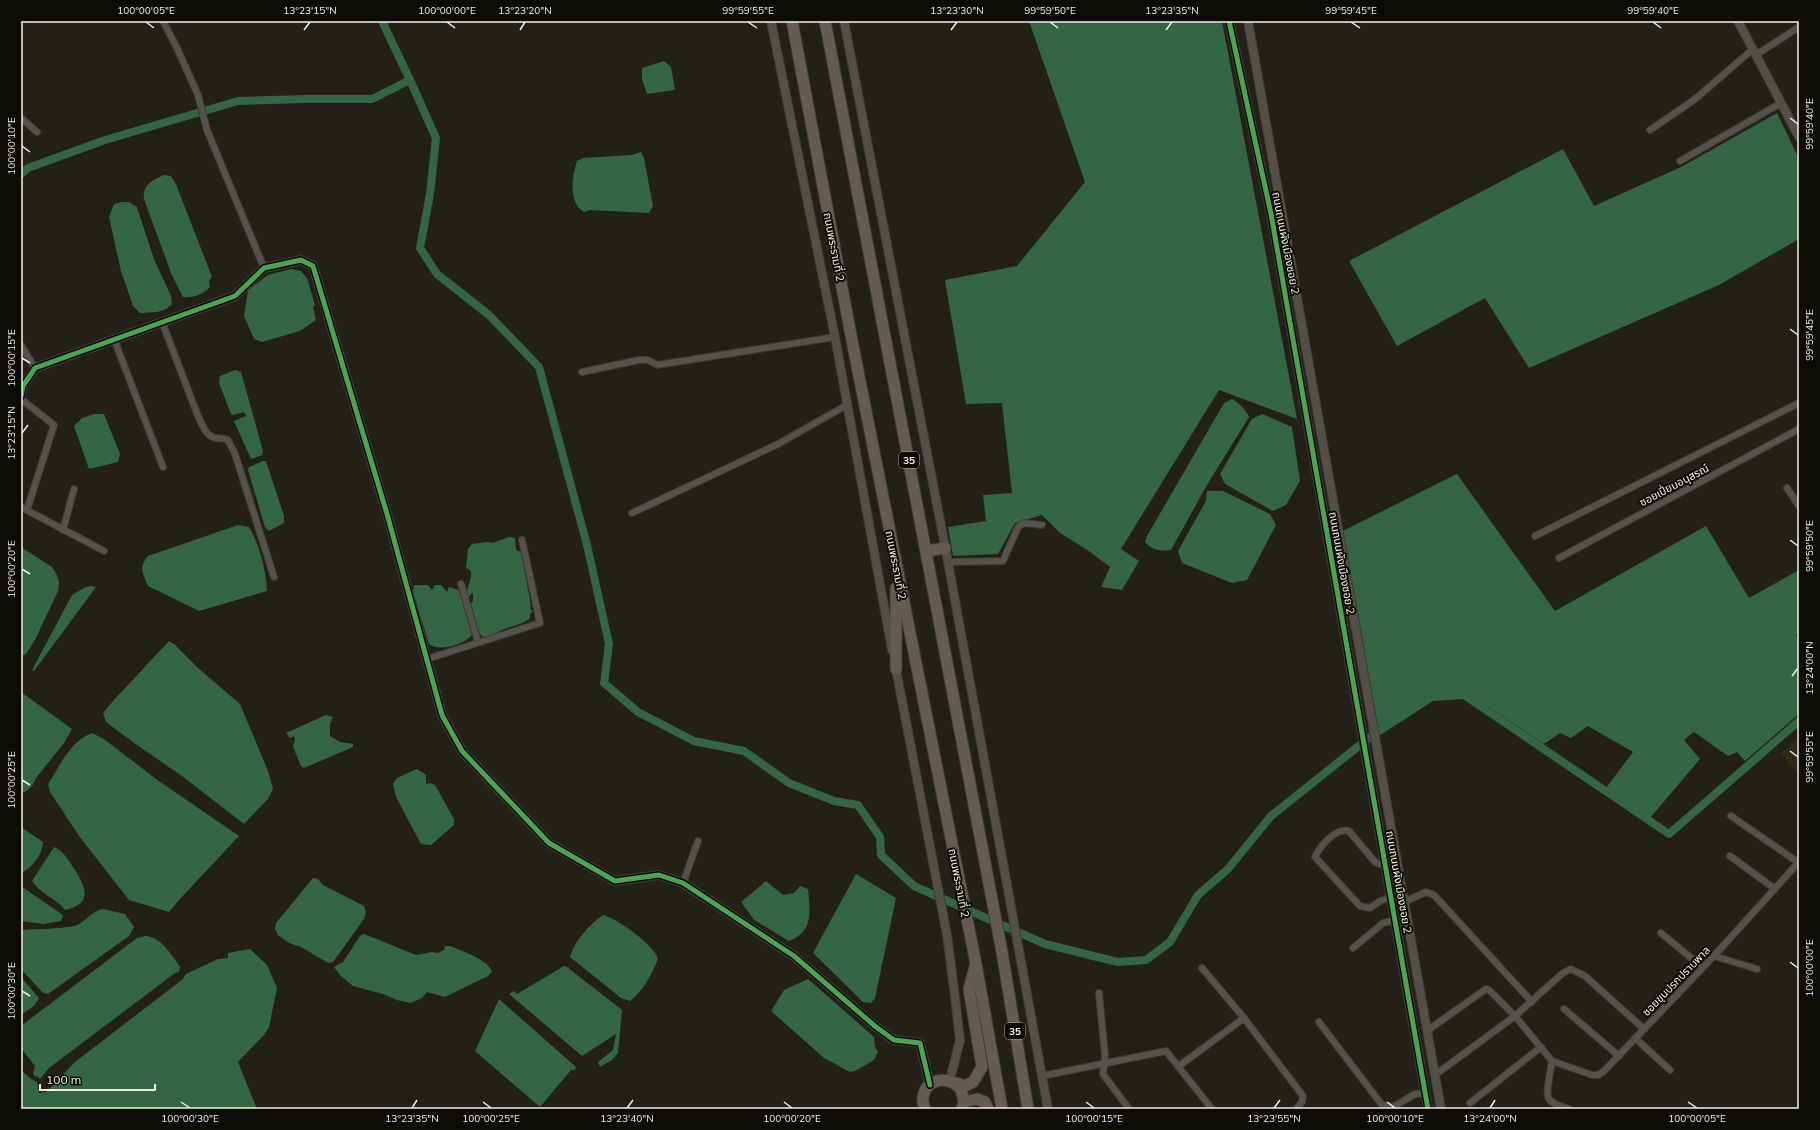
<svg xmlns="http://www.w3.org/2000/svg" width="1820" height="1130" font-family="Mulish,'Noto Sans Thai',sans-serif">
  <rect width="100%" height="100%" fill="#232018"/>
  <polygon fill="#302917" points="1799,737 1799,775 1781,753"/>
  <g fill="#346545">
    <polygon points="1029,21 1222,21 1297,419 1219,390 1121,549 1139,561 1122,590 1101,587 1110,567 1089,551 1060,533 1042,515 1015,523 998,554 953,556 948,527 986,521 983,495 1012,493 1002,403 966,404 945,280 1017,266 1085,182"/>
    <polygon points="664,61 671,67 675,90 647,94 642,79 642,68"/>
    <polygon points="1777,113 1799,159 1799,239 1719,285 1529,368 1485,298 1397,346 1349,261 1563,149 1594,206 1681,167"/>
    <path d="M641,152L644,158L653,206L649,213L590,210L584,212C568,203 572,176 577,161L583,158L632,155Z"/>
    <path d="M164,175L171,176L176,184L212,277L209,281L210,287C202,295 194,298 183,297L171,273L144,199C142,185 152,180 164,175Z"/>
    <path d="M122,202H129L137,207L154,259L171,296L172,304C163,314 152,312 140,313L133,306L121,271L109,217L114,204Z"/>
    <polygon points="291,269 301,271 307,278 315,305 313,307 316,320 300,331 262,342 254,339 244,316 248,290 268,275"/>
    <polygon points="235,370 241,372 263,451 262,455 251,459 234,421 246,416 244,412 233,415 231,414 219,383 220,376"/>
    <path d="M1232,399C1240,404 1245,408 1249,417L1207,485L1171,550C1160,551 1153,551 1145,542L1147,536L1224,403Z"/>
    <polygon points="94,414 104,414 120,454 118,462 89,469 74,426 82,418"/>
    <polygon points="1262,414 1292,427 1300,481 1286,505 1273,511 1225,484 1220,474 1252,419"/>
    <polygon points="263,461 266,461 284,516 284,523 269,531 265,527 248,470 249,467"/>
    <polygon points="1457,474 1555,611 1706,526 1749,598 1799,570 1799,632 1796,635 1799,639 1799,714 1745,761 1737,752 1728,756 1694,732 1684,740 1700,759 1650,818 1606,788 1633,752 1588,726 1571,738 1560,733 1544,744 1466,692 1429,695 1378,727 1341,532"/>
    <polygon points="1207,491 1223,491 1270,514 1276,525 1247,580 1232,583 1182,563 1178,551 1206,501"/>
    <path d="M238,525L249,527C260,546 266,570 267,591L199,611L148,586C143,573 138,568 148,556Z"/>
    <path d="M509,537L515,538L516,550L521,552L531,605L530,609L533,611L530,614V618C520,628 499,626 491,638C489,638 484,638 482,636C475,630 473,614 470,606L473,601V594L472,593L469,597L467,596C466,587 472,581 471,571L466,568L468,549L472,544L488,542L493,543Z"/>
    <polygon points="21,547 52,567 57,575 59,582 58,591 35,640 26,654 21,656"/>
    <path d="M414,585H428L432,590L435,585H441L447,592L449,587L461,591L472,635C463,645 440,652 429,644L413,592Z"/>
    <polygon points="90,586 96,587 34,671 32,670 72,595 84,588"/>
    <polygon points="169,641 174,644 198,668 240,704 268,771 273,789 268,799 244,824 182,776 137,745 106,722 103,713 113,701"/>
    <polygon points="21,692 72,729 64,743 36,778 32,786 25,792 21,792"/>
    <polygon points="326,715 333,717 330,724 330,736 340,742 353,744 353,747 304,768 301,766 293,747 295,740 294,736 290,738 286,733"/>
    <path d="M92,733L104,739L156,779L239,836L179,900L169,912L129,900L79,836L50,792L48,784C60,766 70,741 92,733Z"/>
    <polygon points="417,769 426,775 426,784 430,783 435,785 454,819 454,825 431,845 421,844 396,797 393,784 397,778"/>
    <path d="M21,827L43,842C42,854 34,866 23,872H21Z"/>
    <path d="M54,847C65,852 68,860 75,870C86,888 93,904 65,910C56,898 40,894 32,881Z"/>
    <polygon points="856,874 896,898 875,998 871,1003 863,1002 813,953"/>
    <polygon points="313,878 318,879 323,885 364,906 366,912 364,919 333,962 328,963 301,947 289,943 278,935 275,929 276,923"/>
    <path d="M766,881L783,895L794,893L800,886L808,889C810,911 814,931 789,941L754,920L741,902Z"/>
    <polygon points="21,886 60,913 63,916 61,921 43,924 21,921"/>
    <path d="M103,909L125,914L134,927L129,936L48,994L43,993L21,969V930C33,929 68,929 77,925C87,921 91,911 103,909Z"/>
    <path d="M603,915C618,919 654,945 658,959C652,974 643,991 630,1001L621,998L570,957C574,941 590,924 603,915Z"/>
    <path d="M364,934L416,955L432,952L438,953L444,950L445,946H450C462,951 489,960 492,972L488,976L445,997L427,992L422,998L411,1003L397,1000L383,994L353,986L341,976L334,967L343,962L360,936Z"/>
    <path d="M145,936C162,937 170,954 180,966L179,972L175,973L49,1068L40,1079L37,1076L36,1077L33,1074L35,1066L21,1048V1026L129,944L137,938Z"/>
    <polygon points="250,949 267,965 277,988 269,1027 264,1035 238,1062 257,1109 21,1109 21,1070 31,1079 37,1082 39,1093 46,1092 75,1062 183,979 186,974 218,959 228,958 228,953"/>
    <polygon points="564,966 567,967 622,1010 618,1053 612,1060 600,1067 598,1062 613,1050 616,1034 582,1056 509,994 514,991 517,994"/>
    <polygon points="21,977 39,998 34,1006 21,1015"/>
    <polygon points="808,979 874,1037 875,1047 878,1052 874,1060 855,1071 850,1072 824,1058 771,1011 784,990"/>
    <polygon points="499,999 576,1067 575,1070 571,1070 540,1107 475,1051"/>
  </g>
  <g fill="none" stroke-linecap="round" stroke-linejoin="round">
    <g stroke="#346545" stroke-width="8">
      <polyline points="410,80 436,138 430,194 420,248 437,274 489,315 539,367 587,545 609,644 604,683 638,712 694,741 744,751 789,783 834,801 858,805 880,837 881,855 914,886 1045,944 1118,962 1146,960 1170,942 1198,895 1228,869 1271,816 1370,737 1432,697 1464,695 1669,834 1799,721"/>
      <polyline points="21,174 28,168 105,140 238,101 305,99 372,99 410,80 382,21"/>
    </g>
    <g stroke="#3e3b36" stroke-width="8">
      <g id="street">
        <polyline points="163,21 177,48 198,95 207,130 264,268"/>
        <polyline points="1756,55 1799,27"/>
        <polyline points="21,118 37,132"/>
        <polyline points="1650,130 1694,100 1753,49"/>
        <polyline points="1680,161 1781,103"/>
        <path d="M162,322L198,416C202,424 206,437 216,438C220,439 224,438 228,440L235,454L274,577"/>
        <polyline points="114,339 163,467"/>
        <polyline points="21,345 35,368"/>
        <polyline points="582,372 639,360 648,360 657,365 835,337"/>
        <polyline points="21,399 54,425 27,510"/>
        <polyline points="1787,488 1799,506"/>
        <polyline points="21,507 104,551"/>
        <polyline points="632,513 778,444 847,405"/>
        <polyline points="63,530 74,489"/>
        <polyline points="1535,536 1799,403"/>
        <polyline points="1559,558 1799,429"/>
        <polyline points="948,562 1003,561 1018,527 1024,523 1042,525"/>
        <polyline points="461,584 478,642"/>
        <polyline points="427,659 540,623 522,540"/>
        <polyline points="1731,816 1799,863"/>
        <polyline points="1730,856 1775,889"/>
        <path d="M1385,863L1379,864L1375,862L1349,831C1336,827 1320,846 1315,857L1360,906L1370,908L1380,901L1391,897"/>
        <polyline points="683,883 698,841"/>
        <polyline points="1404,902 1426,892 1434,895 1532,1002"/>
        <polyline points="1661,933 1702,967"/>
        <polyline points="1353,948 1383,923 1395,920"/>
        <polyline points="1714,956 1757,969"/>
        <polyline points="1202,968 1244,1018 1303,1096 1302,1102 1296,1109"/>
        <polyline points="1099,993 1105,1056 1103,1074 1129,1109"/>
        <polyline points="1564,1009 1619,1056"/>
        <polyline points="1319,1022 1382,1105 1393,1107 1415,1094 1425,1093"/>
        <path d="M1428,1030L1486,989L1489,990L1515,1016L1552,1061C1551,1069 1545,1094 1549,1099C1553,1105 1563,1107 1569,1109"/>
        <polyline points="1635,1038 1670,1070"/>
        <polyline points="1552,1061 1592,1075 1598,1075 1604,1071 1714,956 1799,862"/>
        <polyline points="1179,1066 1244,1018"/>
        <polyline points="1435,1075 1515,1016 1563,973 1571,969 1585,976 1644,1029"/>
        <polyline points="1042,1076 1166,1051 1212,1109"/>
        <polyline points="1470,1103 1541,1047"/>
      </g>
    </g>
    <g stroke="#3e3b36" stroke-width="10">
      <g id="secondary">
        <polyline points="771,21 835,337 892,650"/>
        <polyline points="844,21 948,562 1048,1109"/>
        <polyline points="1229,21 1271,214 1428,1109"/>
        <polyline points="1248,21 1441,1109"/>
        <polyline points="1738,21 1799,137"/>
        <polyline points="21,396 23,386 35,368 235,296 264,268 301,260 313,266 387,514 442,715 462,751 549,843 615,881 659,875 683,883 794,956 876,1027 894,1040 920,1043 930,1085"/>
        <polyline points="895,664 947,935 953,981 960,1040 950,1080"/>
      </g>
    </g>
    <g stroke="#3e3b36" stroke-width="13">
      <g id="highway">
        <polyline points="792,21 853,346 976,964 1002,1109"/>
        <polyline points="825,21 1002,952 1028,1109"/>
        <polyline points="926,551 945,548"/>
        <polyline points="896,588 896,669"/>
        <polyline points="956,1083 965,1086 973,1082 982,1067 969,989 975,967"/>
        <polyline points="964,1102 977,1099 985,1102 988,1109"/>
        <path d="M925,1109C915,1085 943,1070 961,1089L964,1102L962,1109"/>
      </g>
    </g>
    <use href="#street" stroke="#55524d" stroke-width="6"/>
    <use href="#secondary" stroke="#545049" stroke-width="8"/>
    <use href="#highway" stroke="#645b53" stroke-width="11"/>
    <g stroke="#0d0b06" stroke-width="8">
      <g id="cycleway">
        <polyline points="1229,21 1271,214 1428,1109"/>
        <polyline points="21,396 23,386 35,368 235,296 264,268 301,260 313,266 387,514 442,715 462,751 549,843 615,881 659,875 683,883 794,956 876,1027 894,1040 920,1043 930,1085"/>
      </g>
    </g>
    <use href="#cycleway" stroke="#4ca352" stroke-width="5"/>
  </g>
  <path fill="none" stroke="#f3efe7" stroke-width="1.5" d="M146,22L154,28M447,22L455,28M748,22L757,28M1050,22L1058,28M1351,22L1360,28M1653,22L1661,28M304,30L310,22M520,30L525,22M951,30L957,22M1166,30L1172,22M1790,118L1798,124M22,146L30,152M1790,329L1798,335M22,358L30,363M22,433L28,425M1790,540L1798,546M22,569L30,574M1792,676L1798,668M1790,751L1798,757M22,780L30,785M1790,962L1798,968M22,991L30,996M181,1102L190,1108M483,1102L491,1108M784,1102L792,1108M1086,1102L1094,1108M1387,1102L1395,1108M1688,1102L1697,1108M412,1108L417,1100M627,1108L633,1100M1274,1108L1280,1100M1490,1108L1495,1100"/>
  <g text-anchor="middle" stroke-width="4" stroke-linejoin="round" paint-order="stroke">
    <g fill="#0d0b06" stroke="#aeaba4" stroke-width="1">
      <rect x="899" y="452" width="20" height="16" rx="3"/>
      <rect x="1005" y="1023" width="20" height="16" rx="3"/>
    </g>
    <g font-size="10" font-weight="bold" fill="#f3efe7">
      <text x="909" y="464">35</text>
      <text x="1015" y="1035">35</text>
    </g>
    <g font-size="11" fill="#f3efe7" stroke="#0d0b06">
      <text transform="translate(1286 243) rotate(79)" y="4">ถนนถนนผังเมืองซอย 2</text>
      <text transform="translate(834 247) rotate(79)" y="4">ถนนพระรามที่ 2</text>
      <text transform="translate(1674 485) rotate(-28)" y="4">ซอยเปี่ยมอนุสรณ์</text>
      <text transform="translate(1342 563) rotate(80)" y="4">ถนนถนนผังเมืองซอย 2</text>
      <text transform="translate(896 565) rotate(79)" y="4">ถนนพระรามที่ 2</text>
      <text transform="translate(1399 882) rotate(80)" y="4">ถนนถนนผังเมืองซอย 2</text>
      <text transform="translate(959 883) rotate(79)" y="4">ถนนพระรามที่ 2</text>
      <text transform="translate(1676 981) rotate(-46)" y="4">ซอยขุนปรกปราบพาล</text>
    </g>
  </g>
  <rect width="1820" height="1130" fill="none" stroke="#0d0b06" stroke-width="44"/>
  <path d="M40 1084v6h115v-6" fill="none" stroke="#f3efe7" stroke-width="2"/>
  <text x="46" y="1084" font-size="12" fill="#f3efe7" stroke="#0d0b06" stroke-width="3" paint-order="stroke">100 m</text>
  <rect x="22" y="22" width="1776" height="1086" fill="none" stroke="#f3efe7" stroke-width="1.5"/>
  <g font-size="10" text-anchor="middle" fill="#f3efe7">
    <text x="146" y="14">100°00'05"E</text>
    <text x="310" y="14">13°23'15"N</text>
    <text x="447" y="14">100°00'00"E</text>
    <text x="525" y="14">13°23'20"N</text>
    <text x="748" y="14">99°59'55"E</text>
    <text x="957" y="14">13°23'30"N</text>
    <text x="1050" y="14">99°59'50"E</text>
    <text x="1172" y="14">13°23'35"N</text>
    <text x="1351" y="14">99°59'45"E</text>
    <text x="1653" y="14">99°59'40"E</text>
    <text transform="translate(1809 124) rotate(-90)" y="4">99°59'40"E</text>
    <text transform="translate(11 146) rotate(-90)" y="4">100°00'10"E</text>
    <text transform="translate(1809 335) rotate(-90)" y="4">99°59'45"E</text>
    <text transform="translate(11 358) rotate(-90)" y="4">100°00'15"E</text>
    <text transform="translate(11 433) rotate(-90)" y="4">13°23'15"N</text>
    <text transform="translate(1809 546) rotate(-90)" y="4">99°59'50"E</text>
    <text transform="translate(11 569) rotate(-90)" y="4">100°00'20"E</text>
    <text transform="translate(1809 668) rotate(-90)" y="4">13°24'00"N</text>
    <text transform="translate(1809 757) rotate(-90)" y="4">99°59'55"E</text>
    <text transform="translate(11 780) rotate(-90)" y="4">100°00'25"E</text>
    <text transform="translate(1809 968) rotate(-90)" y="4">100°00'00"E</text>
    <text transform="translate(11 991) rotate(-90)" y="4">100°00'30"E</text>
    <text x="190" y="1122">100°00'30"E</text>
    <text x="412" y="1122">13°23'35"N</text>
    <text x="491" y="1122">100°00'25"E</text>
    <text x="627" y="1122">13°23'40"N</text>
    <text x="792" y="1122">100°00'20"E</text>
    <text x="1094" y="1122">100°00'15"E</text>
    <text x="1274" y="1122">13°23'55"N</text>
    <text x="1395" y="1122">100°00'10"E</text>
    <text x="1490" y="1122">13°24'00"N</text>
    <text x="1697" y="1122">100°00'05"E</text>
  </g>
</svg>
